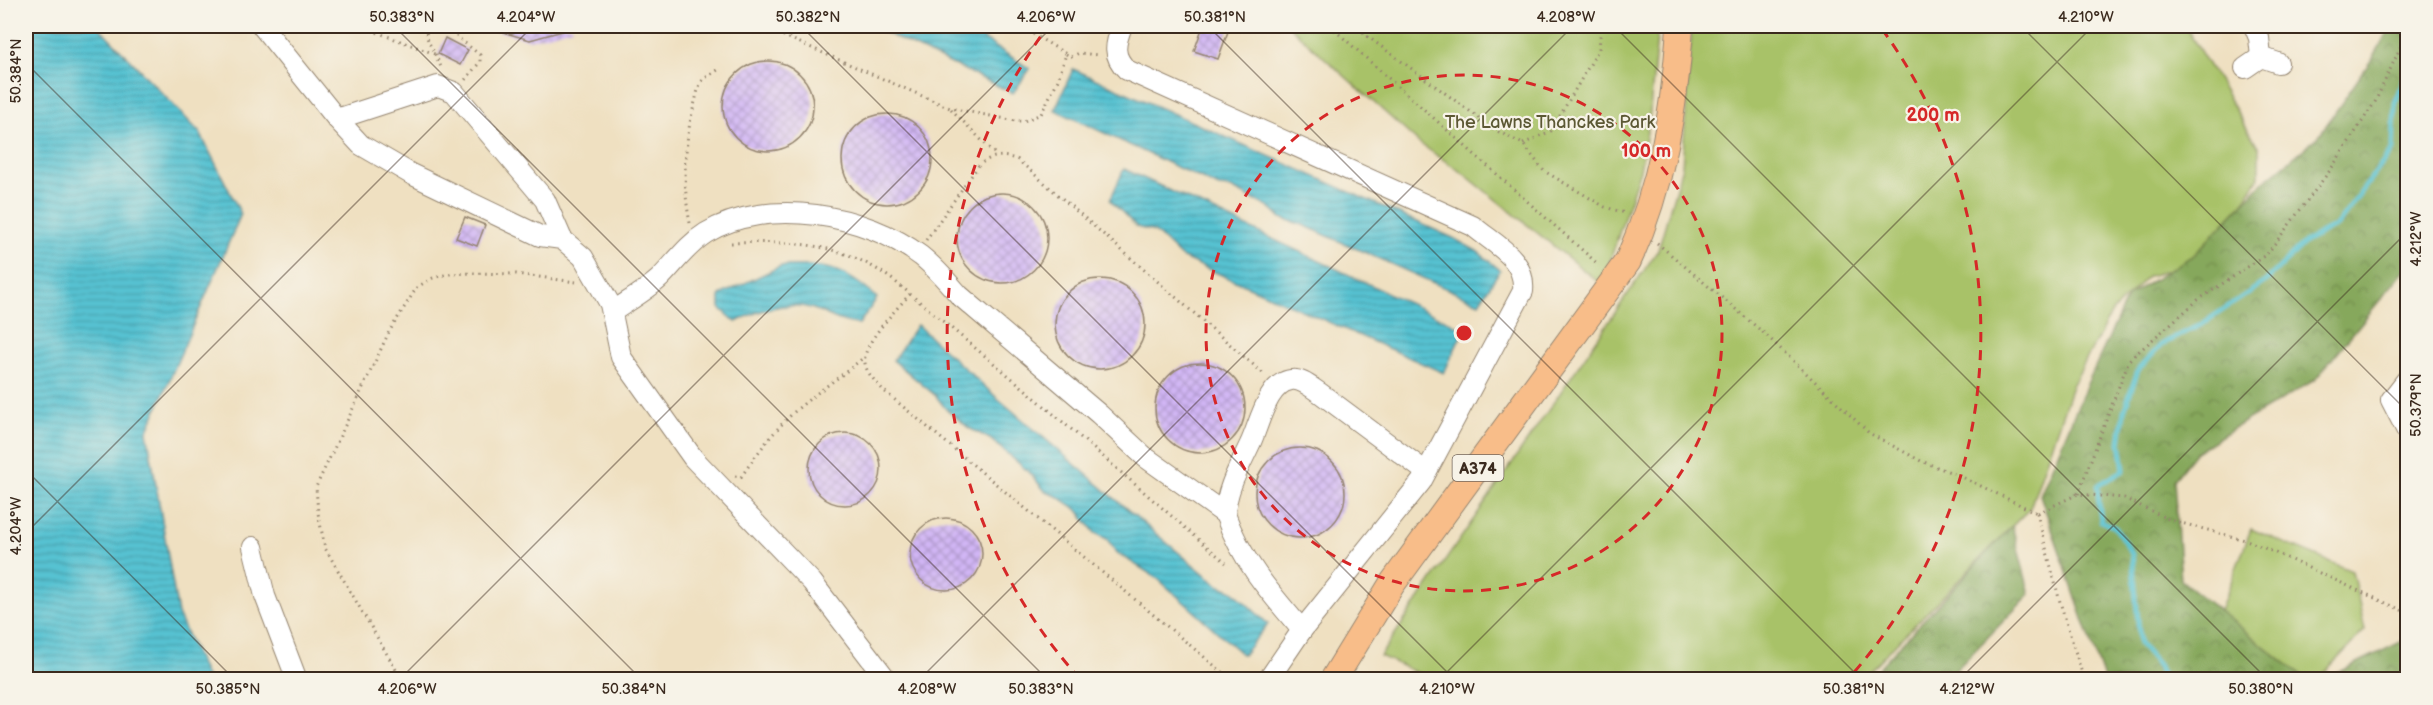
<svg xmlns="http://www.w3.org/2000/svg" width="2433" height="705" font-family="'Balsamiq Sans',sans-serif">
  <defs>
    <pattern id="forest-crowns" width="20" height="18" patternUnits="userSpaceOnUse" patternTransform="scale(1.5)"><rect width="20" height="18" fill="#86a85c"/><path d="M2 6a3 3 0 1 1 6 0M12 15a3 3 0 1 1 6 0" fill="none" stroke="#6f894b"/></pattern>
    <pattern id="water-rules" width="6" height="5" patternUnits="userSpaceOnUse" patternTransform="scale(1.5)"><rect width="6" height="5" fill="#57c2d2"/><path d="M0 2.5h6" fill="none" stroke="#499eaa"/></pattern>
    <pattern id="building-cross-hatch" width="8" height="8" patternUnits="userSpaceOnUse" patternTransform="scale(1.5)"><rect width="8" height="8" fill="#d1b6f5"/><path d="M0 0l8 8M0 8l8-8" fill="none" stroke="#ab94c6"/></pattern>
  </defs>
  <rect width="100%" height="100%" fill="#f7f3e8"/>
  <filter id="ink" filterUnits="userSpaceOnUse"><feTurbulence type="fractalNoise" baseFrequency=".0167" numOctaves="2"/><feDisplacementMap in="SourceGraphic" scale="12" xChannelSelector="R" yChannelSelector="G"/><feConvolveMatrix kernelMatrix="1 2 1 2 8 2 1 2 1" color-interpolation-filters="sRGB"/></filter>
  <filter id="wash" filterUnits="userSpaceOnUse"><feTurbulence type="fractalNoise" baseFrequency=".008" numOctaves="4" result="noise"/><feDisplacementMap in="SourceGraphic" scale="24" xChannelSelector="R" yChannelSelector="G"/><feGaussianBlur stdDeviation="1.35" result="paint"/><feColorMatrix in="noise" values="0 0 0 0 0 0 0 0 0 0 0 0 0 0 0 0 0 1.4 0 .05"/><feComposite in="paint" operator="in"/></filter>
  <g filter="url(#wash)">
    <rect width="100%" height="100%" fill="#efe0c1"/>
    <g fill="#a8c268" stroke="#727643" stroke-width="1.5">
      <polygon points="1289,26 1658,26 1649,121 1640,170 1602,285 1464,174 1419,143"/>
      <polygon points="1692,26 1808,26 1810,27 1813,26 2185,26 2259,148 2259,177 2242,204 2195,254 2171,270 2148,276 2112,312 2072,386 2030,508 1861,679 1433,680 1380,656 1658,250 1682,167"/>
      <polygon points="2251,529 2352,571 2365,630 2318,679 2305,679 2220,611"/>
    </g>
    <g fill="url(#forest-crowns)" stroke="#60693d" stroke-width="1.5">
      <polygon points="2392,26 2407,26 2407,267 2315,380 2250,418 2196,452 2174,480 2181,580 2305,679 2104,679 2040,495 2087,384 2128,296 2195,254 2261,184 2318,137 2374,56"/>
      <polygon points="2012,526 2030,594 1947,679 1868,679"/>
      <polygon points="2407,639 2407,679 2324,679"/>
    </g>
    <g fill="url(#water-rules)" stroke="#497678" stroke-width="1.5">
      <polygon points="26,26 98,26 200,133 241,214 147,432 178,614 207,679 26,679"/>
      <polygon points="871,26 968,26 983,39 1030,69 1013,93"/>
      <polygon points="1073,69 1453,238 1477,251 1500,270 1479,303 1303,225 1281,218 1272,209 1231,188 1219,187 1055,110"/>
      <polygon points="1124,169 1464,329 1444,373 1181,257 1155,232 1137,227 1110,200"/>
      <path d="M781,266C826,264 843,267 877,298L859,324C843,324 829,315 814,309C787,300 760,309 736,322L720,308V295Z"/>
      <polygon points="917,325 995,396 1155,533 1218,585 1233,591 1268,624 1243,655 1157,578 1117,553 1107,539 1095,533 1078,510 1057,496 1046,492 1029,472 990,439 969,428 946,409 936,396 893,360"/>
    </g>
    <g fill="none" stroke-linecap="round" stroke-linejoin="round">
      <polyline stroke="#57c2d2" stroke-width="5" points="2164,680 2159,666 2140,644 2132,554 2115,527 2101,521 2097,486 2124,470 2120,443 2124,411 2138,370 2162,344 2202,324 2266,281 2305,242 2337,225 2393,149 2395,103 2408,69"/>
    </g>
    <g id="blocks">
      <g fill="url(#building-cross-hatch)">
        <polygon points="489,26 572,26 573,28 530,40 488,28"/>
        <polygon points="1203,26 1230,26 1218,59 1194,51"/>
        <polygon points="445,38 468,50 460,65 438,54"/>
        <circle cx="768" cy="106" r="45"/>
        <circle cx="887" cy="159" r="45"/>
        <circle cx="1002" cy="238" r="45"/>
        <polygon points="465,217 485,225 477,246 456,238"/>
        <circle cx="1100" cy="324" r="45"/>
        <circle cx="1200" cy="408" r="45"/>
        <circle cx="845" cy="469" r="36"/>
        <circle cx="1300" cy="493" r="45"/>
        <circle cx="946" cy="554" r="36"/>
      </g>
    </g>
  </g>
  <g filter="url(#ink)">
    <use href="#blocks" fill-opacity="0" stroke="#958570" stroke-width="1.5"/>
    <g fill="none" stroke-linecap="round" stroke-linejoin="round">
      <g stroke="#958570" stroke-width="22">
        <g id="minor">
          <polyline points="262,26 337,119 361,145 411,174 540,236 562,239"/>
          <path d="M1122,26C1115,44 1112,56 1127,70L1473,226C1495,245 1526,258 1523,291L1421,482L1302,630L1268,680"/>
          <polyline points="2254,26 2259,38 2261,57 2278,63"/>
          <polyline points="2245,68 2261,57"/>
          <polyline points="337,119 438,86 454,92 545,200 562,239 583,257 610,304 621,357 693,458 812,582 887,680"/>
          <path d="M612,312C628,301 646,291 660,278C675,263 687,245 706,233C767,196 866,214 921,256C936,268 947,281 959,295L1099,414L1145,457L1225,514C1227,487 1239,468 1250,444C1259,426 1267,383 1291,380C1301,378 1312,388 1320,393L1426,472"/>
          <polyline points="2408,378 2391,400 2408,433"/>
          <path d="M1225,514C1241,560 1271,594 1302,630"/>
          <polyline points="253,547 265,596 297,680"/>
        </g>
      </g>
      <g stroke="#958570" stroke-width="28">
        <path id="major" d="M1333,680L1392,584L1628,261C1662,186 1675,107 1680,26"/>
      </g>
      <g stroke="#958570" stroke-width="3" stroke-dasharray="1.5 4.5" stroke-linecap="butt">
        <polyline points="360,26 435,54 428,41 425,26"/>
        <polyline points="448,26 461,40 480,55 480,62 465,80"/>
        <polyline points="761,26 950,108 1016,121 1024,121 1041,114 1058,80 1066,54 1020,26"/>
        <polyline points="1330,26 1599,265"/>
        <polyline points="1362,26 1364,34 1497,131 1523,144 1544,171 1605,207 1625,213"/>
        <polyline points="435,54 442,69"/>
        <polyline points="1066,54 1071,57 1079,53 1098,55"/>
        <polyline points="951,109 997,156"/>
        <polyline points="1523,144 1551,131 1599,49 1601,26"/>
        <path d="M690,223C682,183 684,141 695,102C697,95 698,85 703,80C707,76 714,73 719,69"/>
        <path d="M926,240L979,165C992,155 1003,154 1018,160L1265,375"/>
        <path d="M731,243C804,241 853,243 910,294C897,309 861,344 865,363C866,373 877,383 883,390L1221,671L1236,680"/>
        <polyline points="1657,243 1765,334 1869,433 1921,461 1958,475 2037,513"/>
        <polyline points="910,294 1020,385 1226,563"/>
        <path d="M735,476L741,477C756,455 771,434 791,415C813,394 840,378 864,357"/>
        <polyline points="2078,494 2129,360 2198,300 2267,254 2331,169 2375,102 2408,31"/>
        <polyline points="2037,513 2060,602 2084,680"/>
        <polyline points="2038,513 2078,494 2124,498 2170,520 2249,541 2408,613"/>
        <polyline points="402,680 325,548 318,513 316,487 389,332 417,287 433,278 448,274 473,273 516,274 576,282"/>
      </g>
      <use href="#minor" stroke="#fff" stroke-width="20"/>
      <use href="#major" stroke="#f8bd89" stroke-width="26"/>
    </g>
  </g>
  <path fill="none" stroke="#3b2a1e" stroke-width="1.5" stroke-opacity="0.45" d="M394,26L1048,680M801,26L1455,680M1208,26L1862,680M1614,26L2268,680M2021,26L2408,412M26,63L642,680M26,470L235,680M26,533L533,26M399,680L1053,26M919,680L1573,26M1439,680L2093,26M1959,680L2408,231"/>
  <g fill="none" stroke="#d62828" stroke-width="3" stroke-dasharray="10 8">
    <circle cx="1464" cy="333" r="258"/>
    <path d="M1080 679A517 517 0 0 1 1046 29M1882 29A517 517 0 0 1 1848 679"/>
  </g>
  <g text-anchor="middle" stroke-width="4.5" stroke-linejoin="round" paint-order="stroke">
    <rect fill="#f7f3e8" stroke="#73665b" stroke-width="1.5" x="1452.5" y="455" width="51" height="26" rx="4.5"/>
    <g font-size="16" font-weight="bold" fill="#3b2a1e">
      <text x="1478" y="474">A374</text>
    </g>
    <g font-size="18" fill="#5c5834" stroke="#f7f3e8">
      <text x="1550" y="128">The Lawns Thanckes Park</text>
    </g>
  </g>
  <circle cx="1464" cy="333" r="9" fill="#d62828" stroke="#f7f3e8" stroke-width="3"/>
  <g font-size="18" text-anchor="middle" font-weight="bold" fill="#d62828" stroke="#f7f3e8" stroke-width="4.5" stroke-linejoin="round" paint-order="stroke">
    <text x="1933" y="121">200 m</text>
    <text x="1646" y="157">100 m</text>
  </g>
  <rect width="2433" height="705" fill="none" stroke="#f7f3e8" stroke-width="66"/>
  <rect x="33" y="33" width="2367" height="639" fill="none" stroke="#3b2a1e" stroke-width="2"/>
  <g font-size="15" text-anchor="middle" fill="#3b2a1e">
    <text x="402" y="22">50.383°N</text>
    <text x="526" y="22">4.204°W</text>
    <text x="808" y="22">50.382°N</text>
    <text x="1046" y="22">4.206°W</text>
    <text x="1215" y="22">50.381°N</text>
    <text x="1566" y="22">4.208°W</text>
    <text x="2086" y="22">4.210°W</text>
    <text transform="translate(16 71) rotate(-90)" y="5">50.384°N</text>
    <text transform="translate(2416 239) rotate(-90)" y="5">4.212°W</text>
    <text transform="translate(2416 405) rotate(-90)" y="5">50.379°N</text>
    <text transform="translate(16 526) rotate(-90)" y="5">4.204°W</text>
    <text x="228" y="694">50.385°N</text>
    <text x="407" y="694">4.206°W</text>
    <text x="634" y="694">50.384°N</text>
    <text x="927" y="694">4.208°W</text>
    <text x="1041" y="694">50.383°N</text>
    <text x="1447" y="694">4.210°W</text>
    <text x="1854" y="694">50.381°N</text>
    <text x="1967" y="694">4.212°W</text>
    <text x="2261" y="694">50.380°N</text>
  </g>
</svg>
